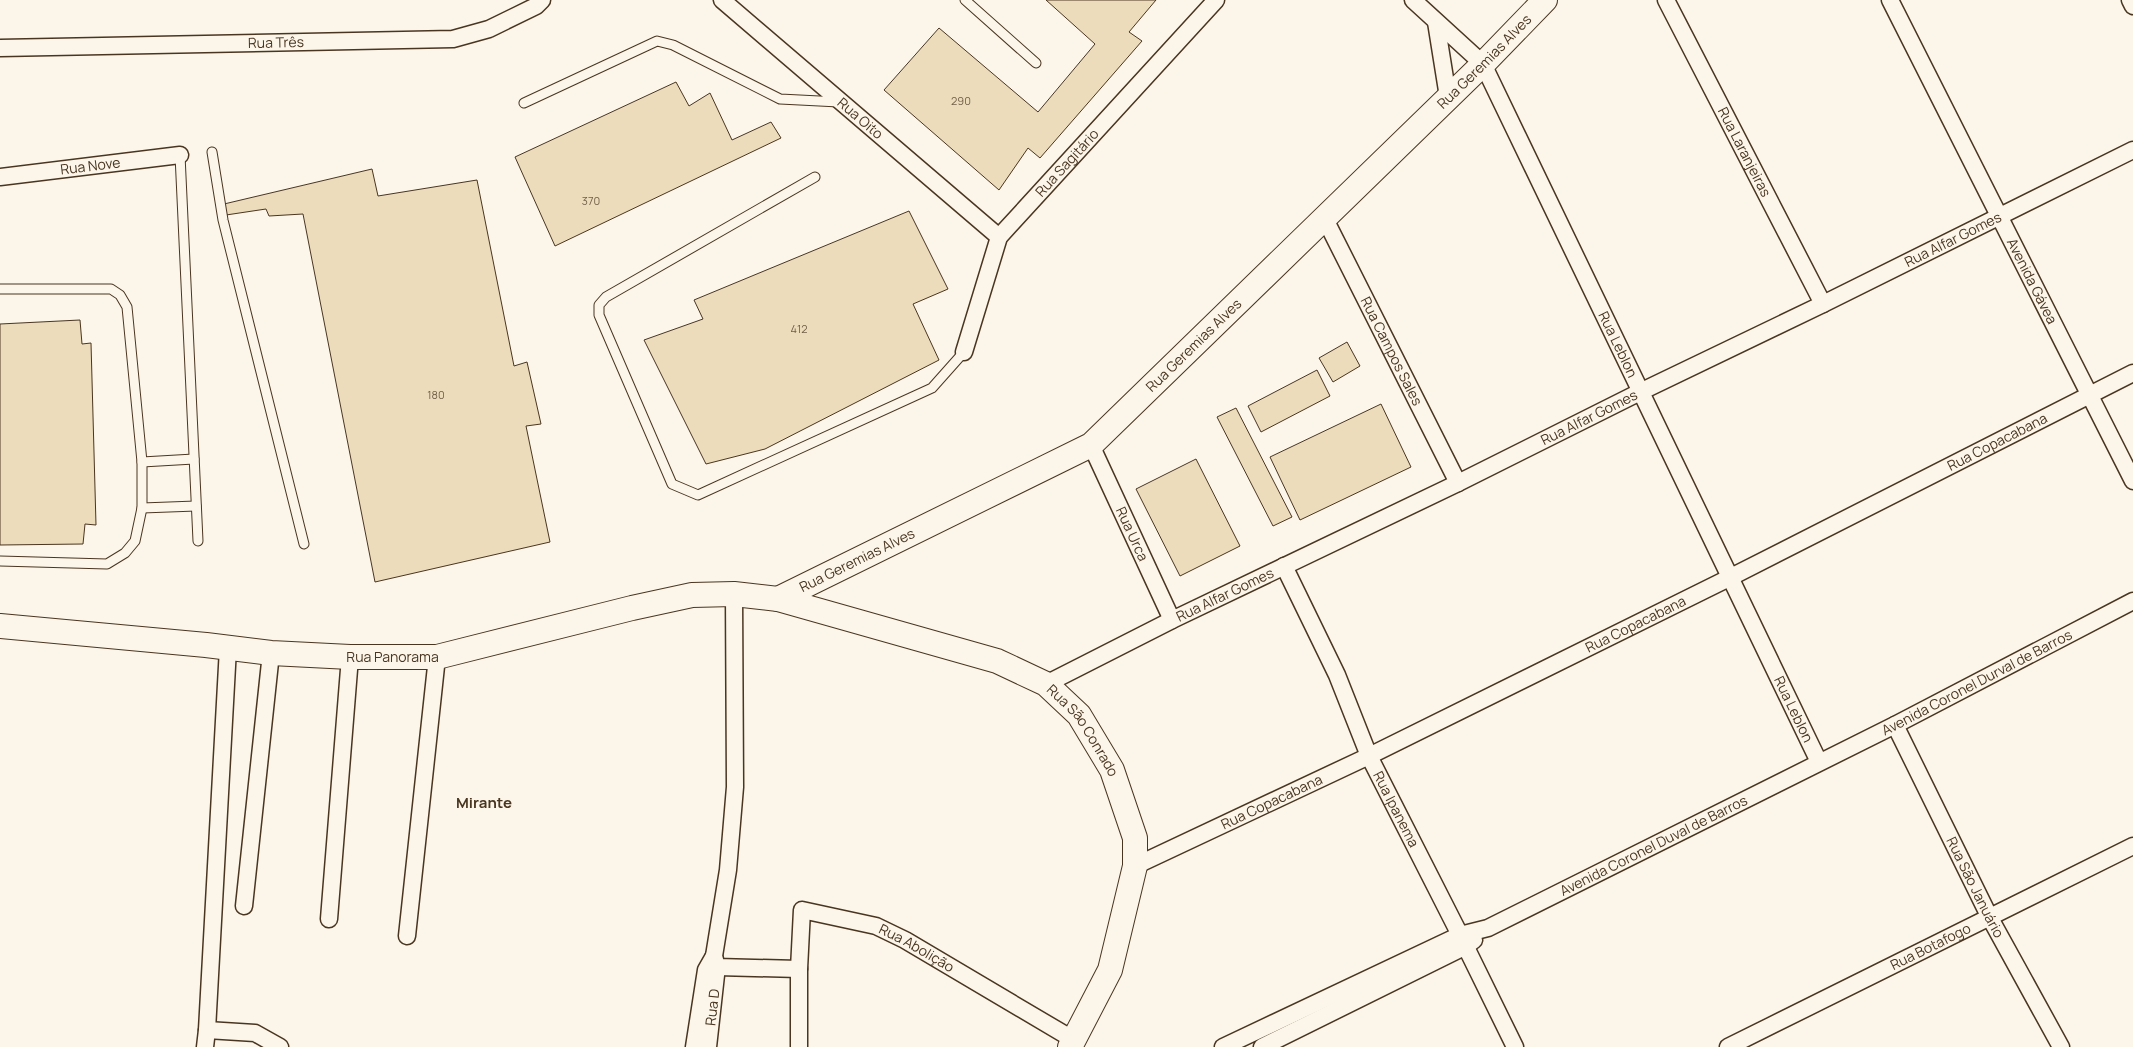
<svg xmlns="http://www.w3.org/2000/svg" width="2133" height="1047" font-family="Manrope,sans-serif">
  <rect width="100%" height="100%" fill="#fbf6e9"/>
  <g fill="#ecdcbc" stroke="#4a3520">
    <polygon points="1046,0 1156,0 1129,32 1142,41 1040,158 1028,148 999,190 884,90 939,28 1038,112 1095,44"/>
    <polygon points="676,82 689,106 710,93 732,140 771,122 781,138 555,246 515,157"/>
    <polygon points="372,169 378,196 477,180 514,366 527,362 541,424 526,426 550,542 375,582 303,214 269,216 266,209 226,215 224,204"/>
    <polygon points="909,211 948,289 913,304 939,360 765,449 706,464 644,340 703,319 694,300"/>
    <polygon points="80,320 82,344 91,343 96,525 85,524 83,544 0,545 0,324"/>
    <polygon points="1347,342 1360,366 1333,382 1319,358"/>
    <polygon points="1317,370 1330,396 1261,432 1248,406"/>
    <polygon points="1381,404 1411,467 1300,520 1270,457"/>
    <polygon points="1236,408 1292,517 1273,526 1217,417"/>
    <polygon points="1196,459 1240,546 1180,576 1136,489"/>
  </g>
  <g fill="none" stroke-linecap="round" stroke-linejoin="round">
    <g stroke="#4a3520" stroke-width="11">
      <g id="lane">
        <polyline points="965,0 1036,63"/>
        <polyline points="524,103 657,41 673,45 780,99 839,102"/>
        <polyline points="212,152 223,220 304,544"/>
        <polyline points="180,155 198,541"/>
        <polyline points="815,177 606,297 599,305 599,315 672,484 698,495 932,388 964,352"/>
        <polyline points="0,289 111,289 120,295 127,307 142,462 142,508 135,541 125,553 107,564 0,561"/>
        <polyline points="142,462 194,459"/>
        <polyline points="142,508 196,506"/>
      </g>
    </g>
    <g stroke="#4a3520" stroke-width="19">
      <g id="street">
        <path id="s1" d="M722,0L999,237"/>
        <path id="s2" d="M1413,0L1483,64L1819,762"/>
        <path id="s3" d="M1666,0L1823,304"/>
        <path id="s4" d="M1890,0L2133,481"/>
        <polyline points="2130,0 2133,6"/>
        <polyline points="1436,22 1448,97"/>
        <path id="s5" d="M0,48L453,39L489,29L536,6L542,0"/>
        <path id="s6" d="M0,177L180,155"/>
        <path id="s7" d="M1325,219L1458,483"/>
        <path id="s8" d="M964,352L999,237L1216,0"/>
        <path id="s9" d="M1091,445L1172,620"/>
        <path id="s10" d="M1284,566L1337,675L1369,756L1460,935L1515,1047"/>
        <polyline points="734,594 735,787 728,870 714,956 717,967 799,969"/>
        <path id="s11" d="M1046,684L1172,620L1458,483L1640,392L1823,304L2133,150"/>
        <path id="s12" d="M1895,725L1990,918L2061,1047"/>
        <path id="s13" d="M1135,866L1369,756L1729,578L2133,373"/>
        <polyline points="244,906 271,653"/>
        <polyline points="329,919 350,657"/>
        <polyline points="407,936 437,657"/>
        <polyline points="207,1030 255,1033 280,1047"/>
        <polyline points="205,1047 207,1030 228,648"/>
        <polyline points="694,1047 706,970 714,956"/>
        <path id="s14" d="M708,1047L716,975"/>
        <path id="s15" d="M799,1047V969L802,910L876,926L905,940L1074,1040"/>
        <path id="s16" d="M1223,1047L1460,935L1488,928L1895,725L2133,601"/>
        <polyline points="1262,1047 1466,946 1474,940"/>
        <path id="s17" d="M1728,1047L2133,846"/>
      </g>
    </g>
    <g stroke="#4a3520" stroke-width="26">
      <g id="secondary">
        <path id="s18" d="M778,599L1091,445L1483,64L1545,0"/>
        <path id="s19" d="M0,626L206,645L271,653L350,657H437L632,608L692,595L734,594L778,599L997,661L1046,684L1079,715L1112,770L1135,838V866L1110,970L1070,1047"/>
      </g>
    </g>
    <use href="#lane" stroke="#fbf6e9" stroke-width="9"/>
    <use href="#street" stroke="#fbf6e9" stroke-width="16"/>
    <use href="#secondary" stroke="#fbf6e9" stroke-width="24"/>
  </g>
  <g text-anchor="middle" stroke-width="4" stroke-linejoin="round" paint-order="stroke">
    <g font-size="11" fill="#725f47">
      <text x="961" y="105">290</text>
      <text x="591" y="205">370</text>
      <text x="799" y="333">412</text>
      <text x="436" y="399">180</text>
    </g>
    <g font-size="14" fill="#4a3520" stroke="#fbf6e9">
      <text dy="5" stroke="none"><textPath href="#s5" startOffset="276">Rua Três</textPath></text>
      <text dy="5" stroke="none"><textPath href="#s18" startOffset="898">Rua Geremias Alves</textPath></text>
      <text dy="5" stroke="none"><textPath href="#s1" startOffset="182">Rua Oito</textPath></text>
      <text dy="5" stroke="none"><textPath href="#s3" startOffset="171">Rua Laranjeiras</textPath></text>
      <text dy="5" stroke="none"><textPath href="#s8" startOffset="221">Rua Sagitário</textPath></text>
      <text dy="5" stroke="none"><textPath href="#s6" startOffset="91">Rua Nove</textPath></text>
      <text dy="5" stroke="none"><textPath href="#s11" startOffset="1010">Rua Alfar Gomes</textPath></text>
      <text dy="5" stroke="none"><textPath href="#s4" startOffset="315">Avenida Gávea</textPath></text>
      <text dy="5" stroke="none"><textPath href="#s2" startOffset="406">Rua Leblon</textPath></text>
      <text dy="5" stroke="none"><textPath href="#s18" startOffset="492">Rua Geremias Alves</textPath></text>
      <text dy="5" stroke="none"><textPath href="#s7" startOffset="148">Rua Campos Sales</textPath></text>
      <text dy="5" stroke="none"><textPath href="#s11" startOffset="605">Rua Alfar Gomes</textPath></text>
      <text dy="5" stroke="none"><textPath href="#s13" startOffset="961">Rua Copacabana</textPath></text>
      <text dy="5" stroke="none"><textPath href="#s9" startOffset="98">Rua Urca</textPath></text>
      <text dy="5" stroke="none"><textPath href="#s18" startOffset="88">Rua Geremias Alves</textPath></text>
      <text dy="5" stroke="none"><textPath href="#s11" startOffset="200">Rua Alfar Gomes</textPath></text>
      <text dy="5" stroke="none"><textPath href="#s13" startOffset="556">Rua Copacabana</textPath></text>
      <text dy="5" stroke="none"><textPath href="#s19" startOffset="394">Rua Panorama</textPath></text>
      <text dy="5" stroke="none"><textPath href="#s16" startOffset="838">Avenida Coronel Durval de Barros</textPath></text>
      <text dy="5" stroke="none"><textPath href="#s2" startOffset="811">Rua Leblon</textPath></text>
      <text dy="5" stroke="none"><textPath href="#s19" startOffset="1129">Rua São Conrado</textPath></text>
      <text dy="5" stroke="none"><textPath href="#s13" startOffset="151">Rua Copacabana</textPath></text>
      <text dy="5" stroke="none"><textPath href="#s10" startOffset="268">Rua Ipanema</textPath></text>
      <text dy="5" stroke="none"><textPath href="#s16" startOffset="476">Avenida Coronel Duval de Barros</textPath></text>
      <text dy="5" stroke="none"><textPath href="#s12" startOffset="181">Rua São Januário</textPath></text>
      <text dy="5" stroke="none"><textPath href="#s17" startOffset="226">Rua Botafogo</textPath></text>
      <text dy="5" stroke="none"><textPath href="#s15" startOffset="259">Rua Abolição</textPath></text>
      <text dy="5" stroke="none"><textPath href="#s14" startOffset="40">Rua D</textPath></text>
    </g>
    <g font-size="15" font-weight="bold" fill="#4a3520" stroke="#fbf6e9">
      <text x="484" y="808">Mirante</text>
    </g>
  </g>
</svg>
